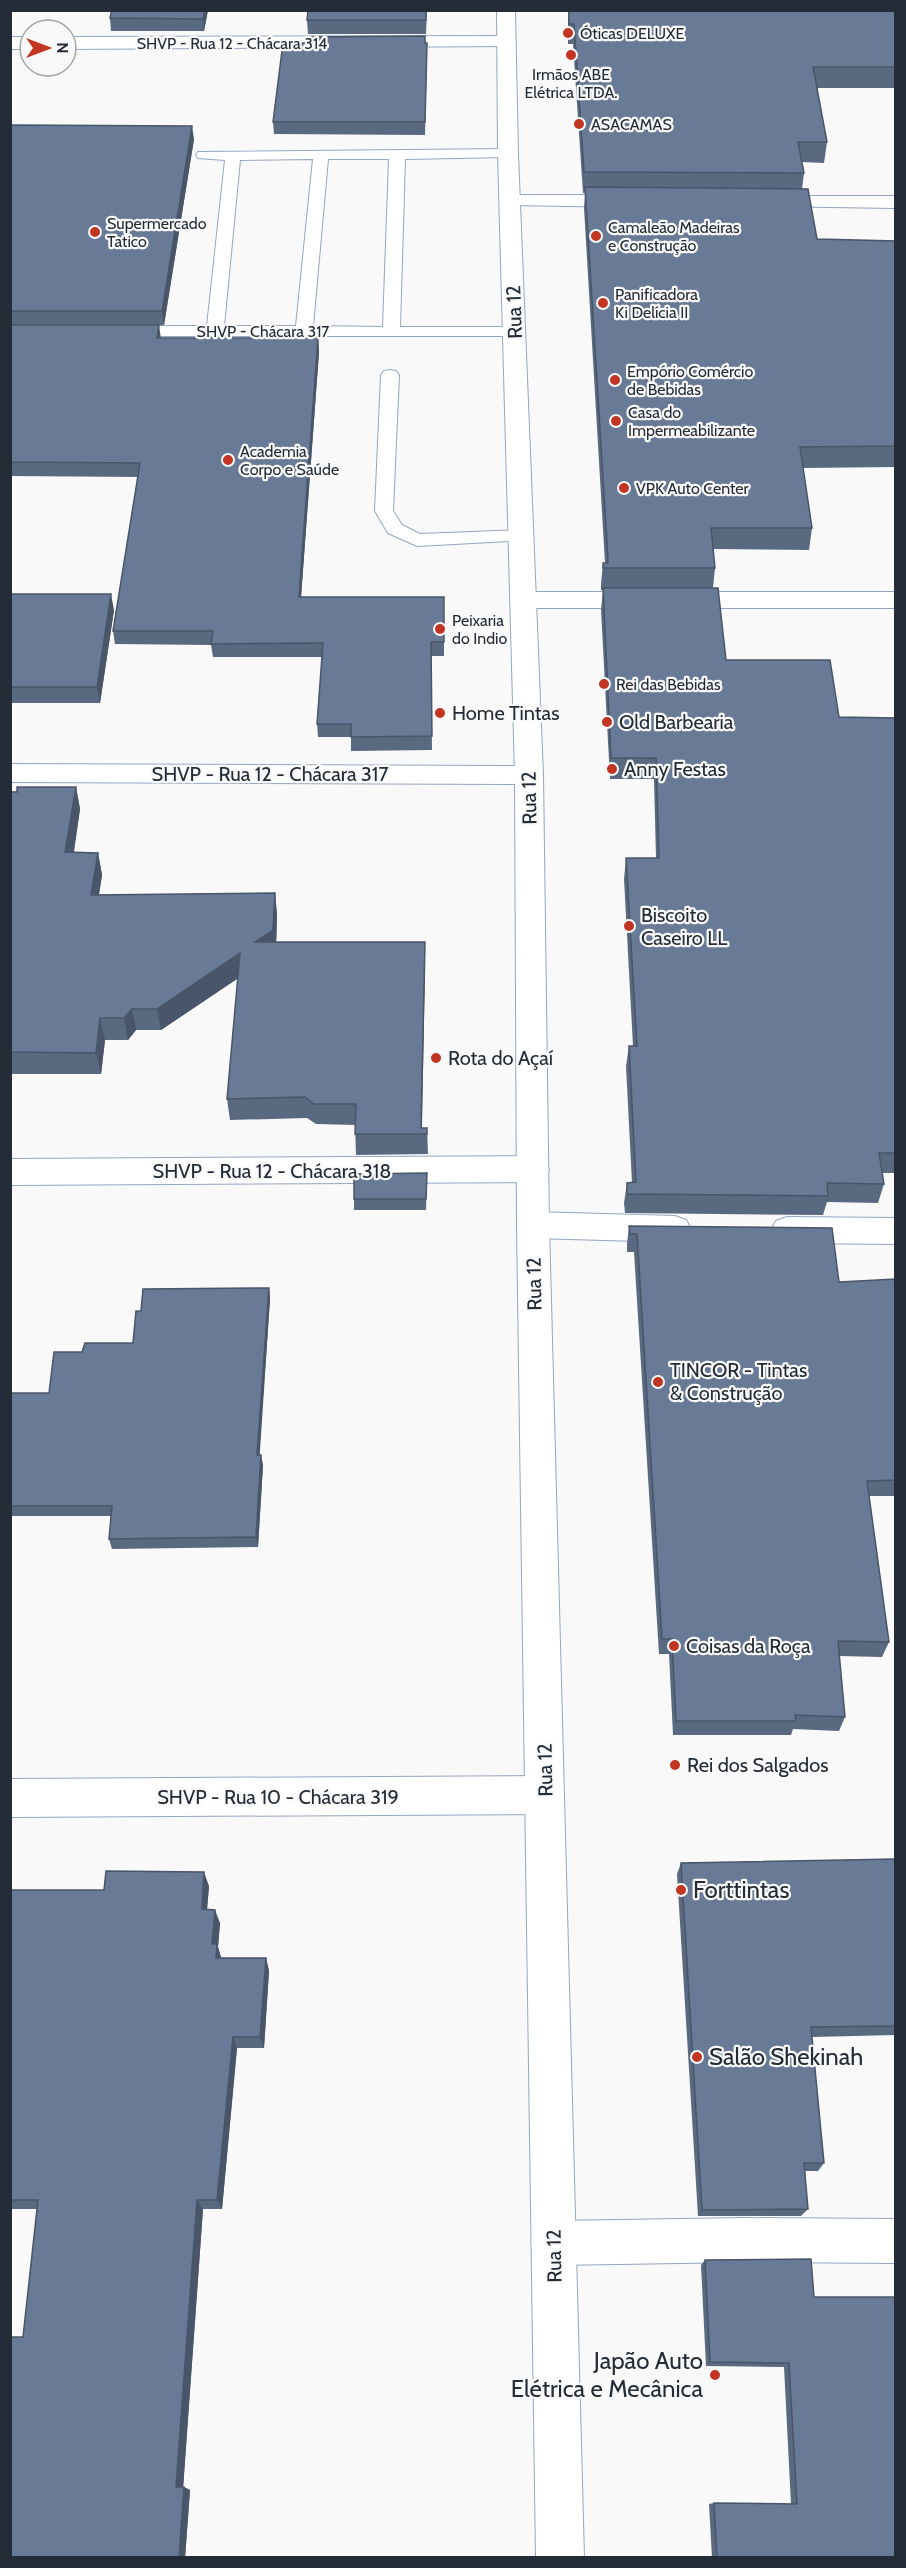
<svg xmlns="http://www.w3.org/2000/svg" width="906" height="2568" font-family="Cabin,sans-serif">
  <rect width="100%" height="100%" fill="#f9f9f9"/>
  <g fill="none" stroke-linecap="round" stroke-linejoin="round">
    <g stroke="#93a6c3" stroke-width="2">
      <g id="service">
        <path d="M508,149L514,151L516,154L514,157L405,159L400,327H515L521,328L524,332L521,336H125L119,335L116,331L119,327L125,326H207L225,160L198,158L196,155L198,152ZM313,159L296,326H224L240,160ZM328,159H389L383,327L313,326Z"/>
        <polygon points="390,370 396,371 399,375 393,511 402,525 420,534 521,530 528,532 530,536 528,540 417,546 388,533 375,511 381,375 384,371"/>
      </g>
    </g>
    <g stroke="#93a6c3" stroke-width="2">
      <g id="minor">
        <polygon points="507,36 514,38 516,42 514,46 66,49 66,37"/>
        <rect x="10" y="37" width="20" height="12"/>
        <polygon points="510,195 629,195 636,197 639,201 636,205 629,207 503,205 500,201 503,197"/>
        <polygon points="764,196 896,196 896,208 757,206 754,202 757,198"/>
        <polygon points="523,592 896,592 896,608 523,608 514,606 510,600 514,594"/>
        <polygon points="10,764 529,766 539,768 543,775 539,782 529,784 10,782"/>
        <polygon points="533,1156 544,1160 549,1169 544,1178 533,1182 10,1185 10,1159"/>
        <polygon points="533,1212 675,1216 686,1220 691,1229 686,1238 675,1242 533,1238 522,1234 517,1225 522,1216"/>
        <polygon points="787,1217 896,1218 896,1244 787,1243 776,1239 771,1230 776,1221"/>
        <polygon points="545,1776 559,1782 564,1795 559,1808 545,1814 10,1817 10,1779"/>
        <polygon points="745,2218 896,2219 896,2263 745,2262 553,2265 537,2259 531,2243 537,2227 553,2221"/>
      </g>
    </g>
    <g stroke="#93a6c3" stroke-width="2">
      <polygon id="tertiary" points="497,10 515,10 518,154 543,775 549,1225 584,2558 536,2558 517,1225 515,775 498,154"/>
    </g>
    <use href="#service" fill="#fff" fill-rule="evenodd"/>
    <use href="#minor" fill="#fff" fill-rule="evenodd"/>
    <use href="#tertiary" fill="#fff" fill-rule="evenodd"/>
  </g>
  <g fill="#596980">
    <polygon points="10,10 208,10 204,31 111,31 110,18 111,12 10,12"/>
    <polygon points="427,10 426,34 308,34 307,20"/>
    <polygon points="568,10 896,10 896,88 817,88 827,142 824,163 802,162 804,173 802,189 817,239 896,241 896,467 803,468 812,528 809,550 713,549 715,568 713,588 726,660 839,717 896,718 896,1173 882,1173 884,1184 878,1203 827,1202 823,1215 625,1213 624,1203 627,1183 632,1183 626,1066 629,1046 633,1046 624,879 626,858 656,858 654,779 610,779 601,610 603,590 601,590 601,584 603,563 605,563 584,208 585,193 583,193 573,44 568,44"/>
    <polygon points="425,43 427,56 425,135 274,134 273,122"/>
    <polygon points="10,125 194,139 164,325 10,325"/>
    <polygon points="10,325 161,338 318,338 319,352 301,597 444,597 444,656 431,656 432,750 351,751 351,737 318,737 317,724 322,657 213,657 211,645 115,644 113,631 138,477 10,476"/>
    <polygon points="10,594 114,610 100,703 10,703"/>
    <polygon points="76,787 80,809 74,852 98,853 102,875 99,895 275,893 277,915 276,942 425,964 422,1128 427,1128 428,1154 356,1155 355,1125 316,1124 307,1118 230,1120 227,1099 238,978 161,1030 136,1030 128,1040 105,1040 101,1074 10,1074 10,792"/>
    <polygon points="427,1173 426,1210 354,1210 354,1199"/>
    <polygon points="629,1226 839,1282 896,1279 896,1496 869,1496 889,1642 882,1657 839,1656 845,1717 839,1731 793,1729 791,1735 673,1735 669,1654 659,1654 634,1252 627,1252 627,1244"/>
    <polygon points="269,1288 270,1299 259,1455 263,1465 258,1547 112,1549 109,1539 111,1516 10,1516 10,1393 49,1393 82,1352 133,1343 141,1311"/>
    <polygon points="896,1859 896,2035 812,2037 824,2163 818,2171 805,2171 808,2209 801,2216 698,2216 677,1874 681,1863"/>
    <polygon points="209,1886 207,1909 220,1923 218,1947 221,1958 266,1958 269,1971 264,2048 237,2048 222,2209 203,2209 183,2487 190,2490 185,2558 10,2558 23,2337 37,2209 10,2209 10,1890 104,1890"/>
    <polygon points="705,2260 814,2297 896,2558 712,2558 709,2504 714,2503 791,2504 784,2367 706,2366 701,2265"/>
  </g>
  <g fill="#495568">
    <polygon points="205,10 208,10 204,31 203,19"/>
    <polygon points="192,126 194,139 164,325 162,311"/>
    <polygon points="159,325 161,339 157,338"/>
    <polygon points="318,338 319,352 300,611 299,597"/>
    <polygon points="111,594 114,610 100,703 97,687"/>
    <polygon points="76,787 80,809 70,875 65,852"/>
    <polygon points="98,853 102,875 95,917 91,895"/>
    <polygon points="275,893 277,915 276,952 255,942"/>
    <polygon points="425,942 425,964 421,1134"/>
    <polygon points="240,953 243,975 161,1030 157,1009"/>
    <polygon points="132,1009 136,1030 128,1040 124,1018"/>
    <polygon points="100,1018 105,1040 101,1074 96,1053"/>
    <polygon points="269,1288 270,1299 259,1465 257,1455"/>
    <polygon points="261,1455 263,1465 258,1547 256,1537"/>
    <polygon points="204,1872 209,1886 206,1922 202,1909"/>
    <polygon points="215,1910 220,1923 218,1947 221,1957 221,1971 212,1944"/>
    <polygon points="266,1958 269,1971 264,2048 260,2037"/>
    <polygon points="233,2037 237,2048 222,2209 217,2200"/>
    <polygon points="197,2200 203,2209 183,2490 176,2487"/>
    <polygon points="184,2487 190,2490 185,2558 179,2558"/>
  </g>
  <g fill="#687a95" stroke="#495568" stroke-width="1.5">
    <polygon points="112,10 205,10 203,19 110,18"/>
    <polygon points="308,10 426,10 426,20 307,20"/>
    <polygon points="569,10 896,10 896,67 813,67 827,142 798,142 804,173 584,172 574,24 569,24"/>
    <polygon points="425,36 425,43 427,43 425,122 273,122 283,43 305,43 306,37"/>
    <polygon points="10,125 192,126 162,311 10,311"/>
    <polygon points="585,187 808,189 817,239 896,241 896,446 800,447 812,528 711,528 715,568 603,568 603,563 608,563 607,543"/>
    <polygon points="10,325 159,325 157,338 318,338 299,597 444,597 444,642 431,642 432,736 351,737 351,724 317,724 323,643 211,644 213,631 113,631 140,463 10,462"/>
    <polygon points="603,588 718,588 726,660 830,660 839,717 896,718 896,1153 879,1153 884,1184 827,1183 828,1196 627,1194 627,1183 636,1182 629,1046 637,1046 626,858 659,858 656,758 611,758"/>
    <polygon points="10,594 111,594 97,687 10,687"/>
    <polygon points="17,787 76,787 65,852 98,853 91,895 275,893 273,930 255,942 425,942 421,1128 427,1128 427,1134 355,1134 356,1104 314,1104 305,1097 227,1099 240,953 157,1009 132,1009 124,1018 100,1018 96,1053 10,1052 10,792 17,792"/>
    <polygon points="427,1173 426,1199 354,1199 354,1174"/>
    <polygon points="629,1226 832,1228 839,1282 896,1279 896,1480 867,1481 889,1642 838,1641 845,1717 795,1715 796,1721 676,1721 672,1639 662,1639 637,1234 630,1234"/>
    <polygon points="269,1288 257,1455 261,1455 256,1537 109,1539 112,1506 10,1506 10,1393 49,1393 54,1352 82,1352 85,1343 133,1343 136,1311 141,1311 143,1289"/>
    <polygon points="896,1859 896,2026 811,2027 824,2163 804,2163 808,2209 702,2210 681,1863"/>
    <polygon points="106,1871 204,1872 202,1909 215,1910 212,1944 217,1944 216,1958 266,1958 260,2037 233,2037 217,2200 197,2200 176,2487 184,2487 179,2558 10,2558 10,2337 23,2337 38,2200 10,2200 10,1890 104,1890"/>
    <polygon points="811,2259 814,2297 896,2297 896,2558 717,2558 714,2503 797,2504 789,2363 710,2362 705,2260"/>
  </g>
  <g fill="#c13522" stroke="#f9f9f9" stroke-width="2">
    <circle cx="568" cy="33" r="6"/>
    <circle cx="571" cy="55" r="6"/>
    <circle cx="579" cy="124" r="6"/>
    <circle cx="95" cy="232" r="6"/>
    <circle cx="596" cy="236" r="6"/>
    <circle cx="603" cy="303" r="6"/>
    <circle cx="615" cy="380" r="6"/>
    <circle cx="616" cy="421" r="6"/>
    <circle cx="228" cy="460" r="6"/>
    <circle cx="624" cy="488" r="6"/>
    <circle cx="440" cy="629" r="6"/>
    <circle cx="604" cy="684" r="6"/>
    <circle cx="440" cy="713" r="6"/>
    <circle cx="607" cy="722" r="6"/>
    <circle cx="612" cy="769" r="6"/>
    <circle cx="629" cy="926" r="6"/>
    <circle cx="436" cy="1058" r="6"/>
    <circle cx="658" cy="1382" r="6"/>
    <circle cx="674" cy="1646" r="6"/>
    <circle cx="675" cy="1765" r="6"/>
    <circle cx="681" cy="1890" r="6"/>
    <circle cx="697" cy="2057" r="6"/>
    <circle cx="715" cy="2375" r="6"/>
  </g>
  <g text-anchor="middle" stroke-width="4.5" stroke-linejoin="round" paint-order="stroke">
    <g font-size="16" fill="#242c37" stroke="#f9f9f9" text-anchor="start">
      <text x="580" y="39">Óticas DELUXE</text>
      <text x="571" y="80" text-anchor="middle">Irmãos ABE<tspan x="571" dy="18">Elétrica LTDA.</tspan></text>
      <text x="591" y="130">ASACAMAS</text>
      <text x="107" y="229">Supermercado<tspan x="107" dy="18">Tatico</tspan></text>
      <text x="608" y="233">Camaleão Madeiras<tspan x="608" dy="18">e Construção</tspan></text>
      <text x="615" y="300">Panificadora<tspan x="615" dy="18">Ki Delícia II</tspan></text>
      <text x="627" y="377">Empório Comércio<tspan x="627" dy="18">de Bebidas</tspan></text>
      <text x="628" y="418">Casa do<tspan x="628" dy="18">Impermeabilizante</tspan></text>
      <text x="240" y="457">Academia<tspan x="240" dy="18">Corpo e Saúde</tspan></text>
      <text x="636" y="494">VPK Auto Center</text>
      <text x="452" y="626">Peixaria<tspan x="452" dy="18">do Indio</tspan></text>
      <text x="616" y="690">Rei das Bebidas</text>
    </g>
    <g font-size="16" fill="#242c37" stroke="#f9f9f9">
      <text x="232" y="49">SHVP - Rua 12 - Chácara 314</text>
      <text x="263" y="337">SHVP - Chácara 317</text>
    </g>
    <g font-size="20" fill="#242c37" stroke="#f9f9f9">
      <text transform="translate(514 312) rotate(-92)" y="7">Rua 12</text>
      <text x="270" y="781">SHVP - Rua 12 - Chácara 317</text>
      <text transform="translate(529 798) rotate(-91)" y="7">Rua 12</text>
      <text x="272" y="1178">SHVP - Rua 12 - Chácara 318</text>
      <text transform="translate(534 1284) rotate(-91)" y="7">Rua 12</text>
      <text transform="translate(545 1770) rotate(-91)" y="7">Rua 12</text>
      <text x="278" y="1804">SHVP - Rua 10 - Chácara 319</text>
      <text transform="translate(554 2256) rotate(-91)" y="7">Rua 12</text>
    </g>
    <g font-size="20" fill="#242c37" stroke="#f9f9f9" text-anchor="start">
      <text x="452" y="720">Home Tintas</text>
      <text x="619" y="729">Old Barbearia</text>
      <text x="624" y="776">Anny Festas</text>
      <text x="641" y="922">Biscoito<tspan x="641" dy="23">Caseiro LL</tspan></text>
      <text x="448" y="1065">Rota do Açaí</text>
      <text x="670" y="1377">TINCOR - Tintas<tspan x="670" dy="23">&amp; Construção</tspan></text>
      <text x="686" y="1653">Coisas da Roça</text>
      <text x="687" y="1772">Rei dos Salgados</text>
    </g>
    <g font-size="24" fill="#242c37" stroke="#f9f9f9" text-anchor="start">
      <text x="693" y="1898">Forttintas</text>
      <text x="709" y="2065">Salão Shekinah</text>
      <text x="703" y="2369" text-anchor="end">Japão Auto<tspan x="703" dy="28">Elétrica e Mecânica</tspan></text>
    </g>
  </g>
  <rect width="906" height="2568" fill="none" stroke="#242c37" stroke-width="24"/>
  <g transform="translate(48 48) rotate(90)"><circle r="28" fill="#f9f9f9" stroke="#a4a7ab" stroke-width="1.5"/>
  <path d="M0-4.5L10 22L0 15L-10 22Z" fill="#c13522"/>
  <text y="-9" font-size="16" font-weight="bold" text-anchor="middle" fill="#242c37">N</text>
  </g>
</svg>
